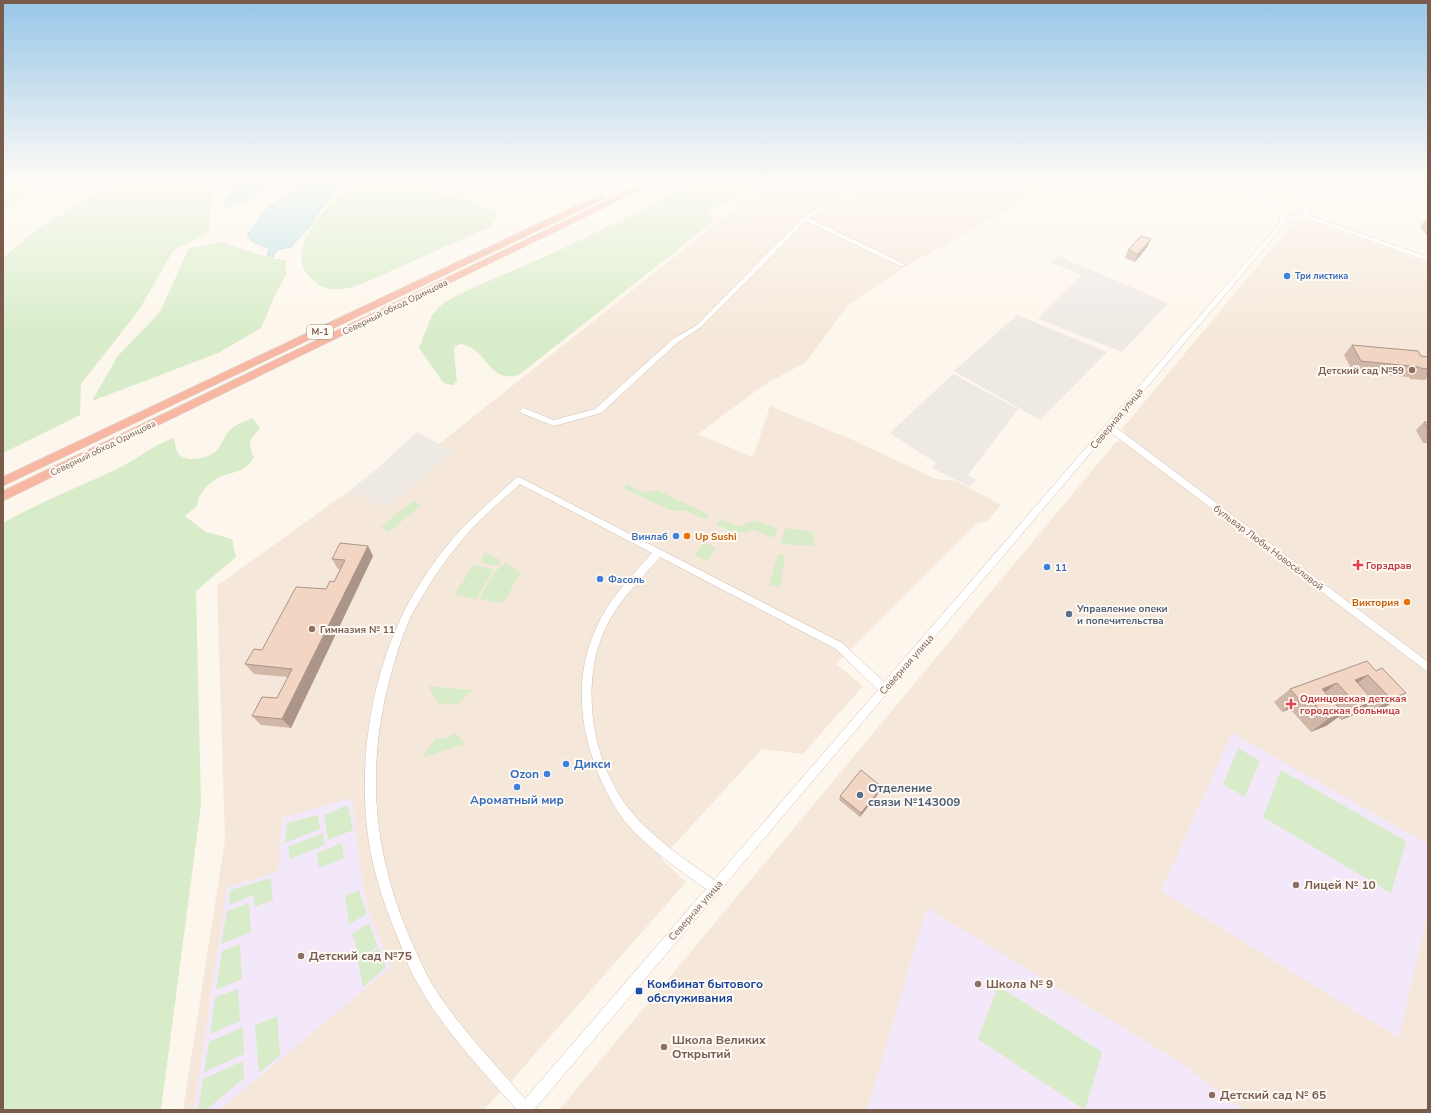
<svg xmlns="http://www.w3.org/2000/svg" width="1431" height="1113" font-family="'Nunito Sans',sans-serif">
  <rect width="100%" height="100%" fill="#fdf6ec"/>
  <g fill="#f5e8da">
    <polygon points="771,180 1063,180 906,266 849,304 806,362 764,385 698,434 753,457 770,406 855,441 936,479 956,481 1001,505 987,521 977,523 836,664 863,686 803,754 762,749 661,859 686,882 512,1080 483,1110 183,1110 225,840 217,586 350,490 387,508 454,452 439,444"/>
    <polygon points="1307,220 1428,263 1428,665 1128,437 1122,429 1294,222"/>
    <polygon points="1119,441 1125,443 1428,668 1428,1110 559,1110 1115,443"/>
  </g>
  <g fill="#efe9e4">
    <polygon points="1058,256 1168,303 1122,352 1038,319 1082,275 1050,262"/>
    <polygon points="1017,315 1107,352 1040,420 954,371"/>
    <polygon points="953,374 1018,409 968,475 976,480 970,487 932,468 936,463 890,433"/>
    <polygon points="417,432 454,452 387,508 350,490 377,469"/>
  </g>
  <g fill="#f3e8fa">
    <polygon points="1232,733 1428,844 1428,911 1399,1038 1161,891"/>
    <polygon points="352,798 363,888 371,917 391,967 219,1110 194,1110 227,887 278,872 282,818"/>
    <polygon points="927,908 1181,1063 1244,1110 867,1110"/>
  </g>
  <g fill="#d8ecc9">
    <polygon points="3,180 50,180 32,191 3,212"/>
    <polygon points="119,180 211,180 213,189 209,232 173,251 139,310 81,384 80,415 3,453 3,258 37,229"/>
    <path d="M354,180H435L428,187L429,191L469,200L482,207L497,212L498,216L490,227L359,285C349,288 333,292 323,287C319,286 316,282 313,280C277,250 333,201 354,180Z"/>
    <path d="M695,180H759L710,211L708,214L714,220L701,231L519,375C487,384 488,348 461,344L455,346L454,351L457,381L453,385L446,384L442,381L419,348L432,315L443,303L470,289L542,258L651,206L679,188Z"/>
    <polygon points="1235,180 1345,180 1352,187 1351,189 1255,189 1242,187"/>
    <polygon points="223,242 253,253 286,261 285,268 287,273 275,295 261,328 218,353 92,401 117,357 160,312 189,248"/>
    <path d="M253,418L260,429C249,439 247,444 254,457C252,460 250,463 248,465C242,472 233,472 225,475C211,480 199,491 197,506L185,516L206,532L232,539L236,557L196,591L201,805L161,1110H3V523C40,502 79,487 117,469C137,460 152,445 174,438C176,443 175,449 178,453C184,463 206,459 215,452C221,447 224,436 231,429C236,424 246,421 253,418Z"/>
    <polygon points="627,484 644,493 657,490 709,515 706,520 687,511 670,510 623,488"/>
    <polygon points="413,501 421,505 389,532 381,527"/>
    <polygon points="721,519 738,527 755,520 778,529 773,538 751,529 749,532 732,532 716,525"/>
    <polygon points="785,528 813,532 814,546 781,544"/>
    <polygon points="704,542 716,548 707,561 694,555"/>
    <polygon points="486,552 502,561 496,566 483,563 481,558"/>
    <polygon points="778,554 785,555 780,587 769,585"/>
    <path d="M506,563L521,573L504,601L500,603L481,600L480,597C487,586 494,569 506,563Z"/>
    <polygon points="474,564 494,570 475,600 455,594"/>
    <polygon points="428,686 473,690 457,705 447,703 440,705"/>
    <polygon points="455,733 465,744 422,758 436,738 443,739"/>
    <polygon points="1238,748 1260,761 1245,797 1223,784"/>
    <polygon points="1281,770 1406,841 1391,893 1263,817"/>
    <polygon points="348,805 353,830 328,840 324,815"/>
    <polygon points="318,815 320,829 285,843 287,823"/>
    <polygon points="323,833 324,845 290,859 288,847"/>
    <polygon points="342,843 344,858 319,868 317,853"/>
    <polygon points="271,878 273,900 255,907 253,895 229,905 230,890"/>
    <polygon points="359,890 367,914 349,924 345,896"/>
    <polygon points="249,903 251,932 221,944 227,911"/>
    <polygon points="369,923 378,947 358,958 356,945 352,934"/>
    <polygon points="240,944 242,979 216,990 222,951"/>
    <polygon points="379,948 386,967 363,987 358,961"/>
    <polygon points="998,986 1102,1052 1085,1110 978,1039"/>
    <polygon points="238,989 240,1021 210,1034 215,997"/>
    <polygon points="277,1016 280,1055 259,1073 255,1025"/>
    <polygon points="243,1027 244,1054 204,1072 209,1042"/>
    <polygon points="243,1061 244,1078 206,1110 198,1110 203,1079"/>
  </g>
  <g fill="#bfe3e8" stroke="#a5d3da">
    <path d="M237,180H268L262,183L261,193L258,195L226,208L224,205C225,203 225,201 226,199C228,193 233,191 231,183Z"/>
    <polygon points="308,180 345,180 322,207 311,225 291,247 277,250 274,254 274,257 268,256 267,253 270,249 253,242 247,235 266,210 292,190"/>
  </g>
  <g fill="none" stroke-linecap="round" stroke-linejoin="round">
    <g stroke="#d1beb0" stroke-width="1">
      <g id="minor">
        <path d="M466,180H472C467,187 458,198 449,197V195L462,186Z"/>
        <polygon points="874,180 882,180 828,206 809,218 904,264 904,266 900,266 806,221 701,327 677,343 601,413 554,426 521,413 520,411 521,409 524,408 554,420 595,409 673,339 697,325 803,217 824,204"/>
        <path d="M1199,180H1208L1271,202L1280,200L1292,201L1295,196C1337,186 1385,191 1428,196V200C1388,195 1339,189 1299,198L1296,202L1305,207L1309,212L1308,215L1428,257V261L1305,218L1296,220L1286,219L1284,225L1114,426L1428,662V672L1109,431L534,1110H517C482,1070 444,1031 418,984C410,971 405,956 399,941C388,914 378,887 372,859C356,782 367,691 400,620C411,596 426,573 442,552C463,524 490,502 516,478L519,477L842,643L884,682L1279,224L1280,217L1270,210L1268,205ZM1280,203C1289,203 1297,205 1303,212L1302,215C1292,218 1283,215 1275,208L1274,205ZM520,484L652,553C634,574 613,594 600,620C573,672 578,727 601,780C608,795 616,811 627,824C650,850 678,869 706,889L525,1099C491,1059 452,1021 427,975C420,962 415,949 409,936C372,849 366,765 391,674C397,653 403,633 412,614C430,581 452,549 478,522C491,509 506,497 520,484ZM660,557L836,649L878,690L714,880C686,860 657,841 634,815C591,766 577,679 609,621C622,597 642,578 660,557Z"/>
      </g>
    </g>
    <g stroke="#dad1cd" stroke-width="1">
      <g id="highway">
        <polygon points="650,180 661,180 3,501 3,491"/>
        <polygon points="601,194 604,195 605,197 604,199 3,486 3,477"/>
      </g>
    </g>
    <use href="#minor" fill="#fff" fill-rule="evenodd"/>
    <use href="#highway" fill="#f7b7a3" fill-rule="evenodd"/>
  </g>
  <g fill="#d1b7a8">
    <polygon points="1426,219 1428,219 1428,237 1420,227"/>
    <polygon points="1151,239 1147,247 1135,262 1125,258 1128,250"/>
    <polygon points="1352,345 1421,356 1428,358 1428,377 1425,380 1410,379 1409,377 1353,372 1344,355"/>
    <polygon points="1424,422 1428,422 1428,443 1423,443 1416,430"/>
    <polygon points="373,556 291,728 261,725 252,716 277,698 288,677 254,674 245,664 262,650 334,582 340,569 338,569 332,559"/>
    <polygon points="1376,671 1406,693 1387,706 1372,712 1367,707 1356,714 1341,720 1338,717 1326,726 1311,732 1290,709 1282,712 1274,702 1290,689"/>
    <polygon points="881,790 860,817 839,800 840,796"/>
  </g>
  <g fill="#aa9588">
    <polygon points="1151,239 1147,247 1135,262 1138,254"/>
    <polygon points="368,546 373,556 291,728 282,719"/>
    <polygon points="1368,675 1350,689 1355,680"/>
    <polygon points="1337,683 1319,697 1322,689"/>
    <polygon points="1406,693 1387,706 1372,712 1391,699"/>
    <polygon points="1307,695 1290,709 1282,712 1299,699"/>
    <polygon points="1374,701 1356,714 1341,720 1359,707"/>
    <polygon points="1344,713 1326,726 1311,732 1328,719"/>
    <polygon points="882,787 881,790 860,817 861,813"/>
  </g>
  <g fill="#f3d5c3" stroke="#aa9588">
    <polygon points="1141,236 1151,239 1138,254 1128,250"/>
    <polygon points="1352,345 1418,351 1421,356 1427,357 1428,358 1428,369 1420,368 1419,367 1361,361"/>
    <polygon points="1424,422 1428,422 1428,429"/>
    <polygon points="340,543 368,546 282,719 252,716 262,697 277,698 292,669 245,664 254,649 262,650 296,587 326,589 330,581 334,582 345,560 332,559"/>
    <polygon points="1367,661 1376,671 1382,668 1406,693 1391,699 1368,675 1355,680 1374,701 1359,707 1337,683 1322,689 1344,713 1328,719 1307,695 1299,699 1290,689"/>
    <polygon points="861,770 882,787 861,813 840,796"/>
  </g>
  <linearGradient id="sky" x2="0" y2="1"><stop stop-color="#97c7e8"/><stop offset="0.54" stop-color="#fefbf6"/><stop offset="1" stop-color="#fefbf6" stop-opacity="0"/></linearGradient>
  <rect width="1431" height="336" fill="url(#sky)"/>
  <g fill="#3f7fe0" stroke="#fffaf3" stroke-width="1.5">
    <circle cx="1287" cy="276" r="4"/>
    <circle cx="676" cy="536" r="4"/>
    <circle cx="1047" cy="567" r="4"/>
    <circle cx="600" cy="579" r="4"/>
    <circle cx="566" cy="764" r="4"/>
    <circle cx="547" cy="774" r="4"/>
    <circle cx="517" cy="787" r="4"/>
  </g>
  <g fill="#8d6e63" stroke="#fffaf3" stroke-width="1.5">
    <circle cx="1412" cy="370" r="4"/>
    <circle cx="312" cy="629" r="4"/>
    <circle cx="1296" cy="885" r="4"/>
    <circle cx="301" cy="956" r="4"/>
    <circle cx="978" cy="984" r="4"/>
    <circle cx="664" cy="1047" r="4"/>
    <circle cx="1212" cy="1095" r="4"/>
  </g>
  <g fill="#e8710a" stroke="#fffaf3" stroke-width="1.5">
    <circle cx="687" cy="536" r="4"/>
    <circle cx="1407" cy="602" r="4"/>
  </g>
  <g fill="#e0444e" stroke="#fffaf3" stroke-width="1.5">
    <path d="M1356 559h4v4h4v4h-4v4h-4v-4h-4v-4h4z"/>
    <path d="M1289 698h4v4h4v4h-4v4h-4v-4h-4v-4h4z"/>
  </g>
  <g fill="#5c6f8a" stroke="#fffaf3" stroke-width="1.5">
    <circle cx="1069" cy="614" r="4"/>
    <circle cx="860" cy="795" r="4"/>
  </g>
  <rect fill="#1a4fb4" stroke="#fffaf3" stroke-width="1.5" x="635" y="987" width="8" height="8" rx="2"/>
  <g text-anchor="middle" stroke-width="4" stroke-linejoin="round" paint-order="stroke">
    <g font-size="9" font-weight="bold" fill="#366cbe" stroke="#fffaf3" text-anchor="start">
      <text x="1295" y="279">Три листика</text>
    </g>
    <g font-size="9" fill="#7a5c4d" stroke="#fffaf3">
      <text transform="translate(395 307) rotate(-26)" y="3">Северный обход Одинцова</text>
      <text transform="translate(103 448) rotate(-26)" y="3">Северный обход Одинцова</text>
    </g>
    <rect fill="#fffaf3" stroke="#a28b7f" stroke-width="1" x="307" y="325" width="26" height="14" rx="3"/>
    <g font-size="9" font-weight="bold" fill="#7a5c4d">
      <text x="320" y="335">М-1</text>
    </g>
    <g font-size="10" font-weight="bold" fill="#785e54" stroke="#fffaf3" text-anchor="end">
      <text x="1404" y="374">Детский сад №59</text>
      <text x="320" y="633" text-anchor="start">Гимназия № 11</text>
    </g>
    <g font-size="10" fill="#7a5c4d" stroke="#fffaf3">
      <text transform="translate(1116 418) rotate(-50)" y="4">Северная улица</text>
      <text transform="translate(1269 547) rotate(37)" y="4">бульвар Любы Новосёловой</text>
      <text transform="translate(906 664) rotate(-49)" y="4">Северная улица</text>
      <text transform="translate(695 910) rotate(-49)" y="4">Северная улица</text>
    </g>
    <g font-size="10" font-weight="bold" fill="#366cbe" stroke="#fffaf3" text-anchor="start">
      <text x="668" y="540" text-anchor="end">Винлаб</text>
      <text x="1055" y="571">11</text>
      <text x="608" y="583">Фасоль</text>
    </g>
    <g font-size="10" font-weight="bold" fill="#c56008" stroke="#fffaf3" text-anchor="start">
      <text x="695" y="540">Up Sushi</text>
      <text x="1399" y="606" text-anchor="end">Виктория</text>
    </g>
    <g font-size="10" font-weight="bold" fill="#be3a42" stroke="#fffaf3" text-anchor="start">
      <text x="1366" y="569">Горздрав</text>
      <text x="1300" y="702">Одинцовская детская<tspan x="1300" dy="12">городская больница</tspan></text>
    </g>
    <g font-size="10" font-weight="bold" fill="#4e5e75" stroke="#fffaf3" text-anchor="start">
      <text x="1077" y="612">Управление опеки<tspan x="1077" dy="12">и попечительства</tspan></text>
    </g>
    <g font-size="12" font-weight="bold" fill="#366cbe" stroke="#fffaf3" text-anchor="start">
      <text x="574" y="768">Дикси</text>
      <text x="539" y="778" text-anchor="end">Ozon</text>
      <text x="517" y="804" text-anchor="middle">Ароматный мир</text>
    </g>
    <g font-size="12" font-weight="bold" fill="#4e5e75" stroke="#fffaf3" text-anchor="start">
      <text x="868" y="792">Отделение<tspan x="868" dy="14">связи №143009</tspan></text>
    </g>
    <g font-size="12" font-weight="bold" fill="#785e54" stroke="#fffaf3" text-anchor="start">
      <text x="1304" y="889">Лицей № 10</text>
      <text x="309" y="960">Детский сад №75</text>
      <text x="986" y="988">Школа № 9</text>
      <text x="672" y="1044">Школа Великих<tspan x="672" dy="14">Открытий</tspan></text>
      <text x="1220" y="1099">Детский сад № 65</text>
    </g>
    <g font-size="12" font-weight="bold" fill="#164399" stroke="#fffaf3" text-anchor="start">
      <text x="647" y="988">Комбинат бытового<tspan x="647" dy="14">обслуживания</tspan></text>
    </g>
  </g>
  <rect width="1431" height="1113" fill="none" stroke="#7a5c4d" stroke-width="8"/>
</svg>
